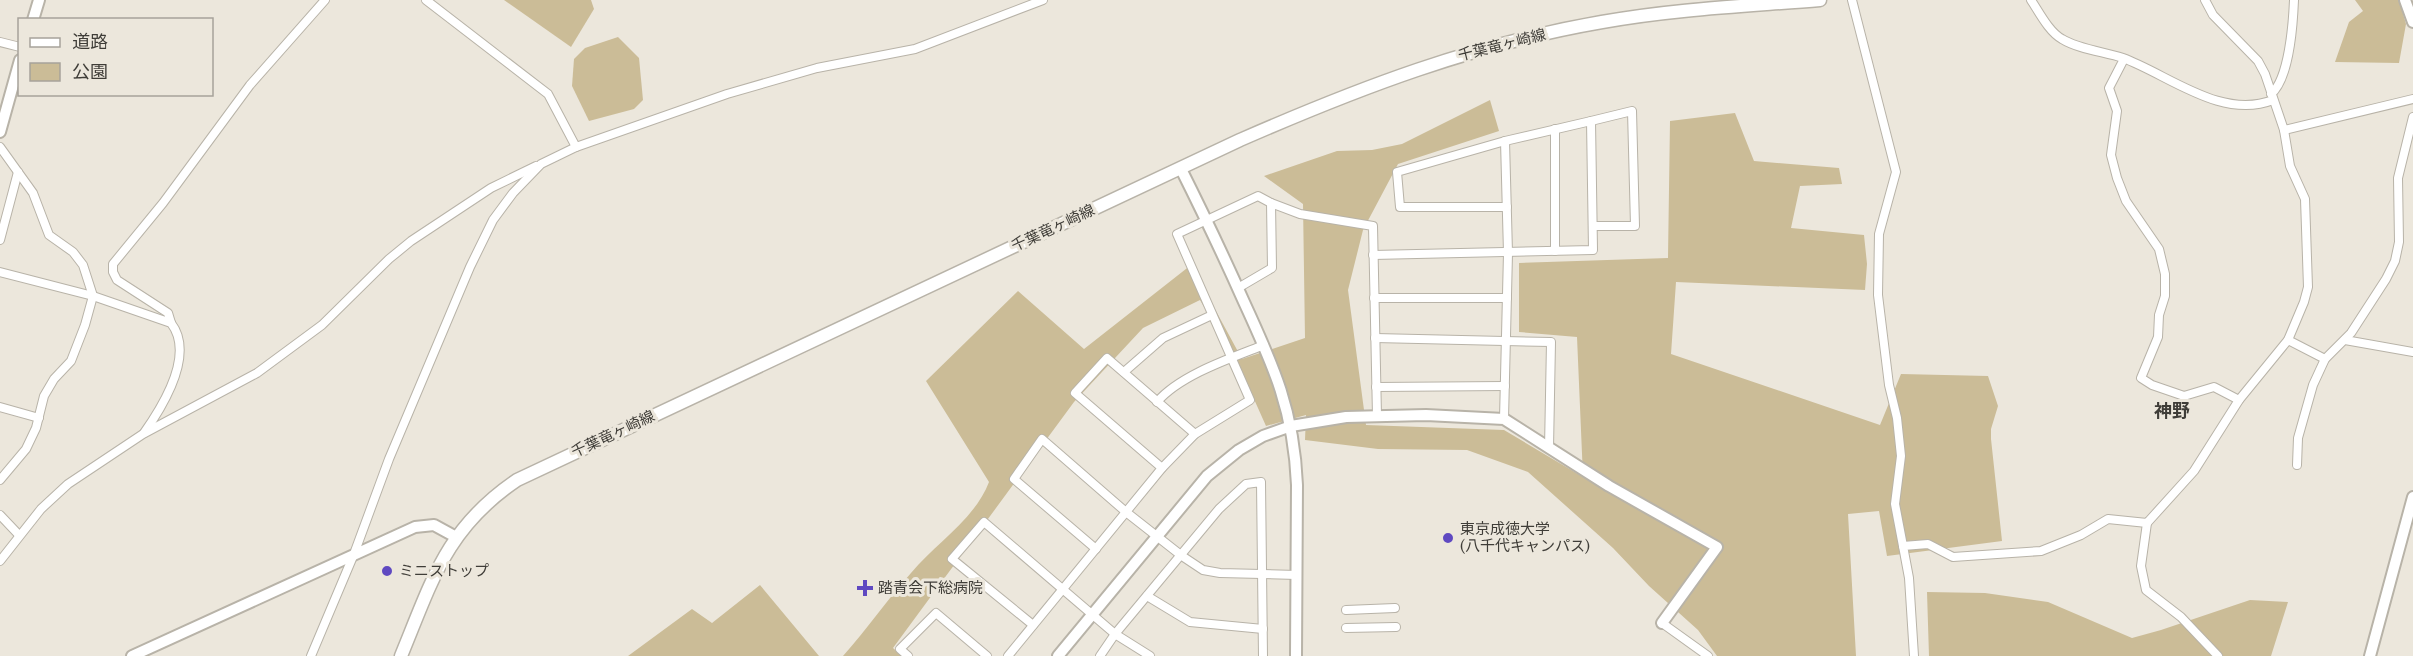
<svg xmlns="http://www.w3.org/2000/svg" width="2413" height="656" font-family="'Libre Baskerville','Noto Sans JP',serif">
  <rect width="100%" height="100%" fill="#ece7dc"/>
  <g fill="#cbbc97">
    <polygon points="504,0 591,0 594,9 571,47"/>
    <polygon points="2355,0 2399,0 2406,24 2399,63 2335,62 2349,22 2363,11"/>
    <polygon points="618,37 639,58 643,100 634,109 589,121 572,86 574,59 585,48"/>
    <path d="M1490,100L1499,131L1398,164L1363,230L1348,290L1366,425L1504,430L1583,477L1577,337L1519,332V263L1668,258L1670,121L1735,113L1754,161L1839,168L1842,184L1800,186L1791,228L1864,235L1867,264L1865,290L1676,282L1671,354L1880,425L1901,374L1988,376L1998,406L1991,429V439L2002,541L1887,556L1879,511L1848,514L1856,656H1717L1698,630L1649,586L1613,548L1528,472L1467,450L1378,449L1305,440L1306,415L1266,426L1241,370L1200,300L1143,328L1074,402L893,648L902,656H843C867,629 887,600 911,573C936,543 975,519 989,482L926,381L1018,291L1084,349L1191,265L1242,359L1305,338L1303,204L1264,176L1337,151L1372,150L1402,144Z"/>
    <polygon points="760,585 819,656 628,656 692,609 712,623"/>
    <polygon points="1927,592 1985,593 2048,602 2132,638 2161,630 2250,600 2288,602 2271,656 1929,656"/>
  </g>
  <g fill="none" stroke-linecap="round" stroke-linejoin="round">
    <g stroke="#b8b3a8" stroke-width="10">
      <g id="street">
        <polyline points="426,0 548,94 576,147"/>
        <polyline points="1852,0 1896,172 1879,234 1878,295 1889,385 1897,418 1901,456 1895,504 1903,546"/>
        <path d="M2031,0C2039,12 2049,32 2062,39C2078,49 2105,52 2123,58C2169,75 2221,120 2273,100"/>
        <polyline points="0,42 20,47"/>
        <polyline points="2124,59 2109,88 2117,111 2111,155 2117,178 2126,201 2159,249 2165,274 2165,296 2159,315 2158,337 2141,378 2152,385 2184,396 2214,387 2239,400"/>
        <path d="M2271,94C2289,79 2293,24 2294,0"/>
        <polyline points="1555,129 1555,251"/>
        <polyline points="2284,130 2413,99"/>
        <polyline points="0,147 33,193 49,235 73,252 83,265 93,296 85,325 71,361 54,379 44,396 36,428 26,449 0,480"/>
        <polyline points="1271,203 1300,214 1373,226 1377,416"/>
        <polyline points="1507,207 1400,207 1397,172 1505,141 1591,121"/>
        <polyline points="0,240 18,172"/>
        <polyline points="1373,255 1593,250 1591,121 1632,111 1635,226 1593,226"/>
        <path d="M0,272L93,296L171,323C195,354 163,406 144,433"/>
        <polyline points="1374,298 1507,298"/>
        <polyline points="171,323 168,313 117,280 113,272 113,264 163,203 250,85 325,0"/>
        <polyline points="1375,338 1551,342 1549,448"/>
        <polyline points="2288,340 2325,359"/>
        <polyline points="2345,340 2413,352"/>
        <polyline points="1124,372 1163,338 1212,315"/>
        <polyline points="1376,387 1505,386"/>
        <path d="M1157,402C1180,375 1231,358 1264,345"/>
        <polyline points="0,407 39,418"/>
        <polyline points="1504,419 1508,253 1505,141"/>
        <polyline points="2297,465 2298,438 2313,385 2325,359 2351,333 2386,279 2395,261 2399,242 2398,178 2413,117"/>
        <polyline points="1162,468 1075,393 1107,358 1195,434"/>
        <polyline points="0,515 19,535"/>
        <polyline points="2147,523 2141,566 2146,590 2181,617 2218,656"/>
        <polyline points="1096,549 1014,479 1042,439 1126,512 1182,556 1203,570 1220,573 1297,575"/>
        <polyline points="0,561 41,509 68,484 143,434 257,373 322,325 389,259 411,241 491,188 536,166"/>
        <polyline points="1147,596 1190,622 1263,629"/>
        <polyline points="1346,610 1395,608"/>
        <polyline points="1662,623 1708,656"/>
        <polyline points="1033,625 952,559 984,522 1115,634 1150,656"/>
        <polyline points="1346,628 1396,627"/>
        <polyline points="311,656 354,554 389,459 470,267 493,220 513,193 541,164 576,147 727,94 817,68 915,49 1043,0"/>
        <polyline points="908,656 900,649 936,613 987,656"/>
        <polyline points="1008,656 1162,468 1195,434 1250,400 1177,234 1258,196 1271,203 1272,268 1238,288"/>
        <polyline points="1100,656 1115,634 1219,509 1246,484 1261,482 1263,656"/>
        <polyline points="1914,656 1909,578 1903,546 1928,544 1953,557 2041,551 2081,535 2108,519 2147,523 2194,471 2239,400 2288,340 2304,302 2308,287 2305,199 2290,166 2284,130 2265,74 2258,61 2213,15 2205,0"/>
      </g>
    </g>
    <g stroke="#b8b3a8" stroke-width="14">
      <g id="secondary">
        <polyline points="2405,0 2413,22"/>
        <polyline points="33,20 39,0"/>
        <polyline points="0,132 20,60"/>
        <path d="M1181,169C1203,213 1224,257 1244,302C1274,367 1294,411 1297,485L1296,656"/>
        <polyline points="132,656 415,527 434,525 456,537"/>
        <polyline points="1058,656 1207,476 1239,450 1263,436 1291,426 1346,417 1426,415 1504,419 1609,486 1717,547 1662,623"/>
        <polyline points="2370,656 2413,497"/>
      </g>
    </g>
    <g stroke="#b8b3a8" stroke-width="15">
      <path id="primary" d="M401,656C432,581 446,528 517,480L1240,140C1359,88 1474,44 1602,22C1674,9 1747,6 1820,0"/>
    </g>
    <use href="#street" stroke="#fff" stroke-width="8"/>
    <use href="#secondary" stroke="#fff" stroke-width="10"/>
    <use href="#primary" stroke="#fff" stroke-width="12"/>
  </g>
  <g fill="#5f49c1" stroke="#ece7dc" stroke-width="2">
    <circle cx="1448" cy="538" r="6"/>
    <circle cx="387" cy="571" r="6"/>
    <path d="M862 579h6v6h6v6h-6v6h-6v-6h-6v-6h6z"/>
  </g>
  <g text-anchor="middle" stroke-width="6" stroke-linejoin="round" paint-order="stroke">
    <g font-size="15" fill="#3f3d38" stroke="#ece7dc">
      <text transform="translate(1502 45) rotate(-14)" y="5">千葉竜ヶ崎線</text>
      <text transform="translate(1053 228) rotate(-25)" y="5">千葉竜ヶ崎線</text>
      <text transform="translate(613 434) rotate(-25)" y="5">千葉竜ヶ崎線</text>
    </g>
    <g font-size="15" fill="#3f3d38" stroke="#ece7dc" text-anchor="start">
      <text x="1460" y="534">東京成徳大学<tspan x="1460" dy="17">(八千代キャンパス)</tspan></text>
      <text x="399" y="576">ミニストップ</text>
      <text x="878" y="593">踏青会下総病院</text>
    </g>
    <g font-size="18" font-weight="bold" fill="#3f3d38" stroke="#ece7dc">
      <text x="2172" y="417">神野</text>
    </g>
  </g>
  <rect x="18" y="18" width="195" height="78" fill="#ece7dc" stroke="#a7a39a" stroke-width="1.5"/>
  <rect x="30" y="38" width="30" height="9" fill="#ffffff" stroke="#a7a39a" stroke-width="1.5"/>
  <text x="72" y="48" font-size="18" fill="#3f3d38">道路</text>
  <rect x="30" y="63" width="30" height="18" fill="#cbbc97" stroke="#a7a39a" stroke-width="1.5"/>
  <text x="72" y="78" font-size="18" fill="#3f3d38">公園</text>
</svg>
